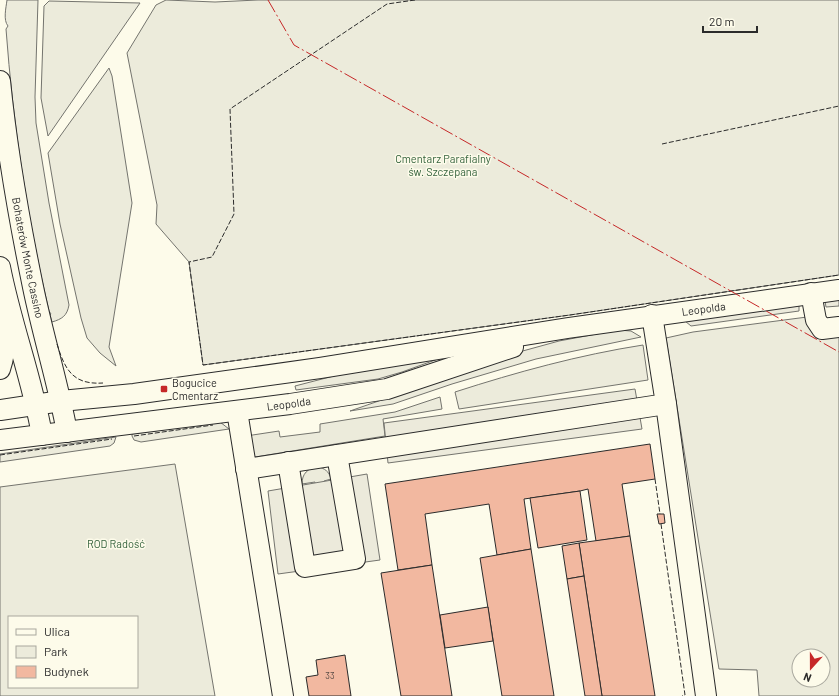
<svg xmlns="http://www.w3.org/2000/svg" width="839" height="696" font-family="Barlow,sans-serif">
  <rect width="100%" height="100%" fill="#fdfbea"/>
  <g fill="#ecebdb" stroke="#74746e" fill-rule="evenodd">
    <path d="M7,0H38L35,97L36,123L49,203L69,305C67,316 62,319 52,322L50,315L51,314L49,311C27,218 13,124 6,29L8,26C3,20 6,8 7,0Z"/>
    <polygon points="166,0 215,2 258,0 839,0 839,275 570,315 203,365 189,262 156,224 157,205 127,53 156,5"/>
    <polygon points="49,1 140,3 48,136 41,98 44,6"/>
    <polygon points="109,68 112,76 132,203 109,347 116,366 100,353 87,338 81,318 60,224 48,153"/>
    <path d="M807,317L839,335V696H759L757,670L719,669L666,338L693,332ZM799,656H823V680H799Z"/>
    <polygon points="618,330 631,331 641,337 536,359 452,384 393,404 350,411 519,352 559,341"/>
    <path d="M643,345L648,380L459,409L455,392C517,372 579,355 643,345Z"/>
    <polygon points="438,359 402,372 378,379 296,390 295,386 353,371"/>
    <polygon points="440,397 442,409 383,419 385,436 249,458 246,436 279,431 280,437 320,432 320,424 395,412"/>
    <polygon points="220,422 229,429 141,442 134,440 132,436 132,434"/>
    <polygon points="116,437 114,443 110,446 0,462 0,454"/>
    <path d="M175,464L215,696H0V487ZM9,617H137V687H9Z"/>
    <path d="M317,466C325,469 329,471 331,479L324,481L333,543H324L315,482L302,484C302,473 308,469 317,466Z"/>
  </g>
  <g fill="#eceadb" stroke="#74746e">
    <polygon points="839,299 839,306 826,307 825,301"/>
    <polygon points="799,305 799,311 691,326 685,321"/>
    <polygon points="635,389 642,429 388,463 384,423"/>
    <polygon points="367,474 380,560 278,574 268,491"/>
  </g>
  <g fill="#f2b8a0" stroke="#2b2b2b">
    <polygon points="650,444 655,479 622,484 630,536 596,541 588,489 580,491 524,499 531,549 497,555 489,504 425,514 432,565 398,570 385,484"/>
    <polygon points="580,491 587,540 538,548 530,498"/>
    <polygon points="657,514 664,514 665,523 659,524"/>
    <polygon points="630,536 655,696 602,696 579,543"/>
    <polygon points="579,543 584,576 567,579 562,546"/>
    <polygon points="531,549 554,696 502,696 480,558"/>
    <polygon points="432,565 452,696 401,696 381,573"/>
    <polygon points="584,576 602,696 585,696 567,579"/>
    <polygon points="488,607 493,641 445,648 440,615"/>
    <polygon points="345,655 351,696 309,696 306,677 318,675 316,660"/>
  </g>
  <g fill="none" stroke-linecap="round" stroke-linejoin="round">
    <g stroke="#2b2b2b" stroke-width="22">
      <g id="minor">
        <path id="s1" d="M0,81C7,151 19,219 33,287C43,336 58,383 67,432"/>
        <path d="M0,267C11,324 32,378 42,435"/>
        <polyline points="811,293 816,320 822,329 839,327"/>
        <path d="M0,369C6,352 6,335 5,318"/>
        <polyline points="666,404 706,696"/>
        <path id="s2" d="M0,410L61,401L134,394L320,368L568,328L839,290"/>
        <polyline points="237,411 283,696"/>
        <path id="s3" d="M0,440L290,404L387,389L513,347"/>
        <polyline points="288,462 305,567 355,559 337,455"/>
        <polyline points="246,469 666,404 652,315"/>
      </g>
    </g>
    <use href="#minor" stroke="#fdfbea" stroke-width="20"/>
    <g stroke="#2b2b2b" stroke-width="1" stroke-dasharray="5 2" stroke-linecap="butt">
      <polyline points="415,0 387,4 230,109 234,214 212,257 189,262 203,365 570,315 839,275"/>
      <polyline points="662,144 839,106"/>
      <path d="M57,344C65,370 73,385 103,383"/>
      <polyline points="134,436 213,425"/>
      <polyline points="0,455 112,439"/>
      <polyline points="655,479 660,514"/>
      <polyline points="661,524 685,695 682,696"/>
    </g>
    <polyline stroke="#c62828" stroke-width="1" stroke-dasharray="14 3 2 3" stroke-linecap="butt" points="268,0 294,45 839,352"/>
  </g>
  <rect fill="#c62828" stroke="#fdfbea" stroke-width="1.5" x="160" y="385" width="8" height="8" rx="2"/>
  <g text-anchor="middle" stroke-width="3" stroke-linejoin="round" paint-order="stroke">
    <g font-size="9" fill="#5d4e48">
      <text x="330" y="679">33</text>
    </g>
    <g font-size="11" fill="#34623c" stroke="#fdfbea">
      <text x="443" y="163">Cmentarz Parafialny<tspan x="443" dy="13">św. Szczepana</tspan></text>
      <text x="116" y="548">ROD Radość</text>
    </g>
    <g font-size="11" fill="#2b2b2b" stroke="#fdfbea">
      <text dy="4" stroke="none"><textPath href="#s1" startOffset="179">Bohaterów Monte Cassino</textPath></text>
      <text dy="4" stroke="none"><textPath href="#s2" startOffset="711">Leopolda</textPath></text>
      <text dy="4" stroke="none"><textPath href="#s3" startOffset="291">Leopolda</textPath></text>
    </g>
    <g font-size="11" fill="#2b2b2b" stroke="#fdfbea" text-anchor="start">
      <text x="172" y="387">Bogucice<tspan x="172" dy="13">Cmentarz</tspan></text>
    </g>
  </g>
  <rect x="8" y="616" width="130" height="72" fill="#fdfbea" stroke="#a9a89e"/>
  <rect x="16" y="629" width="20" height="6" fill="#fdfbea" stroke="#a9a89e"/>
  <text x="44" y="636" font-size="12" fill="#2b2b2b">Ulica</text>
  <rect x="16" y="646" width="20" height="12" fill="#ecebdb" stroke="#a9a89e"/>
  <text x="44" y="656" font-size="12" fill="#2b2b2b">Park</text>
  <rect x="16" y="666" width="20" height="12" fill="#f2b8a0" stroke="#a9a89e"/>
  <text x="44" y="676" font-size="12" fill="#2b2b2b">Budynek</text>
  <g transform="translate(811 668) rotate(201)"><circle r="19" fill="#fdfbea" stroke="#a9a89e"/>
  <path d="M0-3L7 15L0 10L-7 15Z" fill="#c62828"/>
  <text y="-6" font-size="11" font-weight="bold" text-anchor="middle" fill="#2b2b2b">N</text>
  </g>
  <path d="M703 26v6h54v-6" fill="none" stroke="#2b2b2b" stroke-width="2"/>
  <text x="709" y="26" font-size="12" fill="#2b2b2b" stroke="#fdfbea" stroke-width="3" paint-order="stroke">20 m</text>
</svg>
